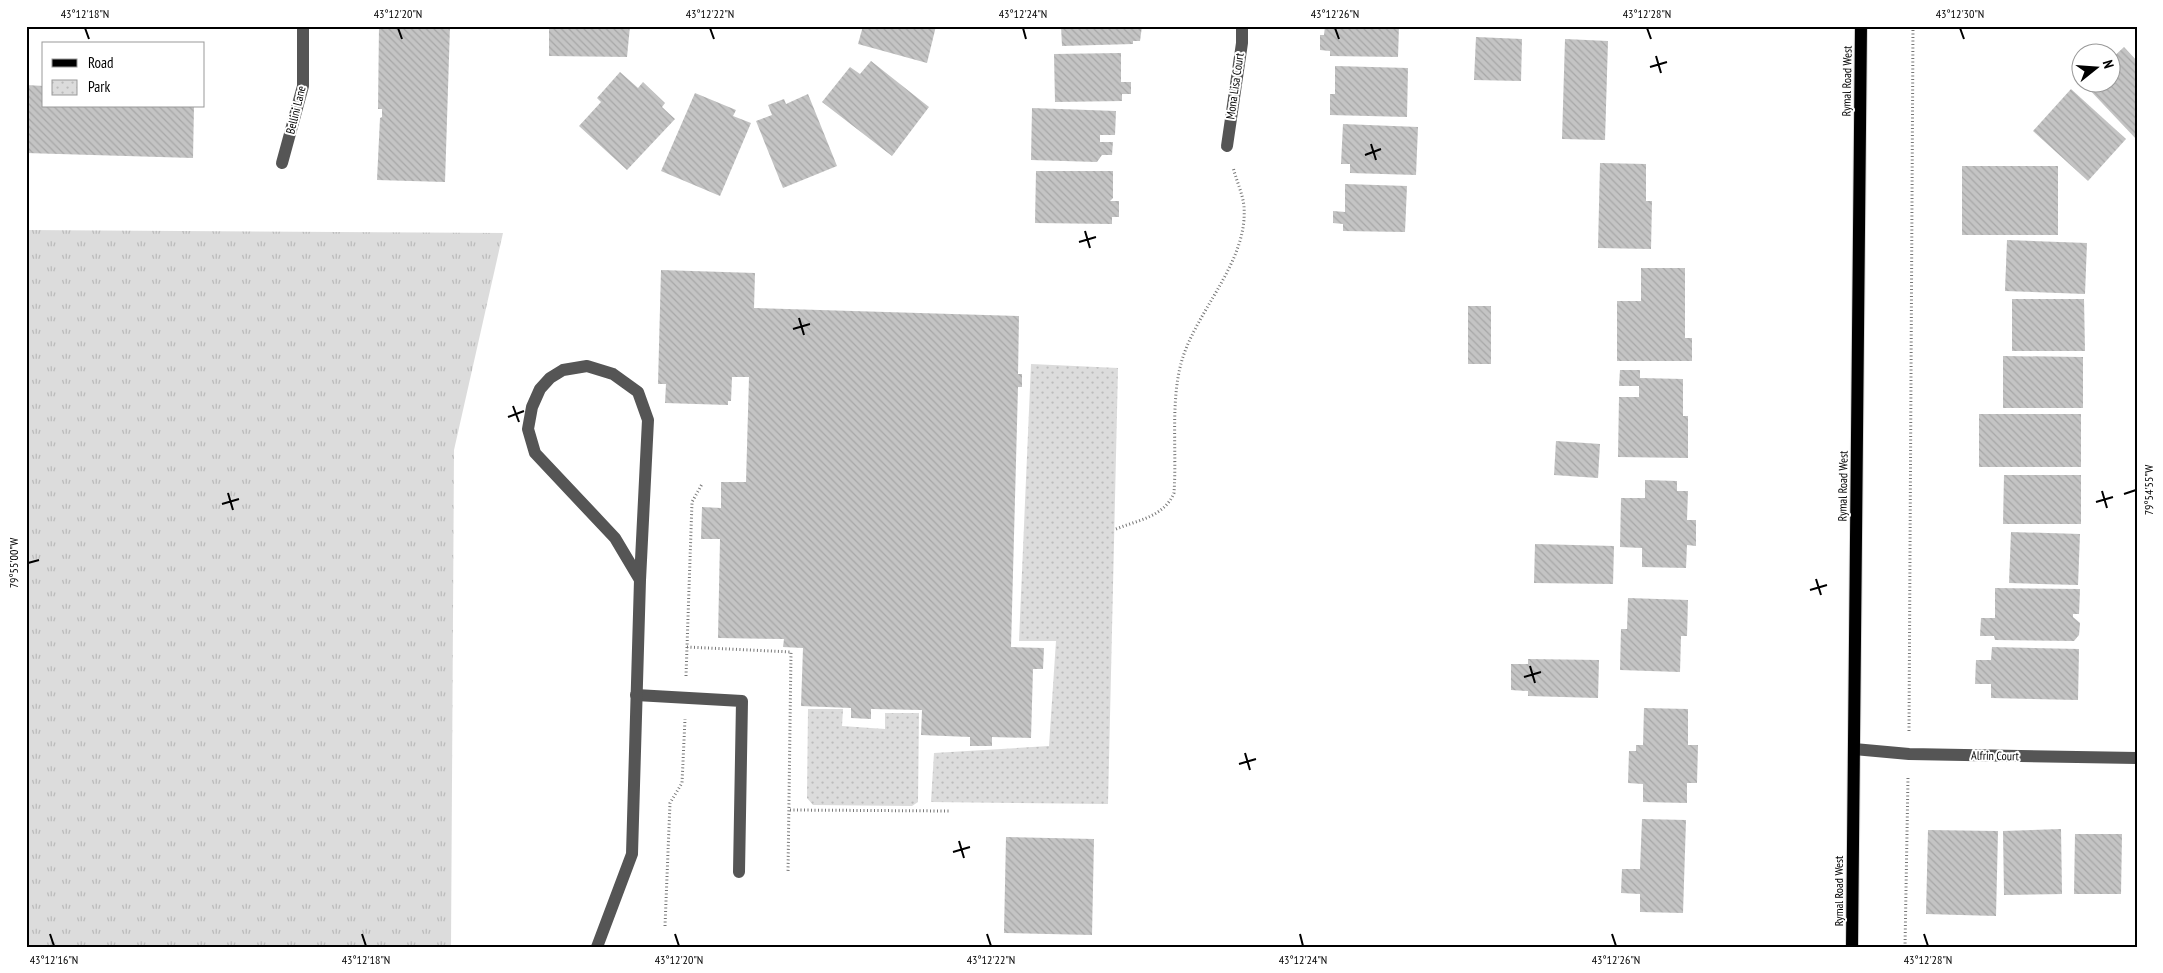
<svg xmlns="http://www.w3.org/2000/svg" width="2163" height="973" font-family="'PT Sans Narrow',sans-serif">
  <defs>
    <pattern id="grass-tufts" width="24" height="20" patternUnits="userSpaceOnUse" patternTransform="scale(1.25)"><rect width="24" height="20" fill="#dcdcdc"/><path d="M3 7l-1-3M5 7V3M7 7l1-3M15 17l-1-3M17 17v-4M19 17l1-3" fill="none" stroke="#bbb"/></pattern>
    <pattern id="park-dots" width="8" height="8" patternUnits="userSpaceOnUse" patternTransform="scale(1.25)"><rect width="8" height="8" fill="#dcdcdc"/><path d="M2 2h.1M6 6h.1" fill="none" stroke="#bbb" stroke-width="1.8" stroke-linecap="round"/></pattern>
    <pattern id="building-back-hatch" width="6" height="6" patternUnits="userSpaceOnUse" patternTransform="scale(1.25)"><rect width="6" height="6" fill="#c4c4c4"/><path d="M-1 5l2 2M0 0l6 6M5-1l2 2" fill="none" stroke="#a7a7a7"/></pattern>
  </defs>
  <rect width="100%" height="100%" fill="#fff"/>
  <polygon fill="url(#grass-tufts)" points="26,230 503,233 454,450 451,947 26,947"/>
  <g fill="url(#park-dots)">
    <polygon points="1031,364 1118,368 1108,804 931,802 934,753 1049,746 1056,641 1019,641"/>
    <polygon points="808,709 843,709 842,726 885,729 885,713 919,713 918,802 912,806 813,805 807,798"/>
  </g>
  <g fill="url(#building-back-hatch)">
    <polygon points="379,26 450,26 445,182 377,180 380,118 382,117 382,109 378,109"/>
    <polygon points="549,26 630,26 627,57 549,56"/>
    <polygon points="863,26 936,26 927,63 858,44"/>
    <polygon points="1061,26 1142,26 1140,41 1133,41 1133,44 1062,46"/>
    <polygon points="1325,26 1399,26 1398,57 1330,56 1330,51 1320,50 1320,35 1324,35"/>
    <polygon points="1476,37 1522,39 1521,81 1474,80"/>
    <polygon points="1565,39 1608,41 1605,140 1562,139"/>
    <polygon points="2124,47 2137,61 2137,140 2085,85 2087,82 2110,82 2110,60"/>
    <polygon points="1121,53 1121,82 1131,82 1131,94 1122,94 1122,101 1055,102 1054,54"/>
    <polygon points="871,61 929,107 892,156 822,102 850,67 860,74"/>
    <polygon points="1335,66 1408,68 1407,117 1330,115 1330,94 1335,94"/>
    <polygon points="620,72 638,88 643,82 665,103 662,107 675,119 627,170 579,126 601,102 597,98"/>
    <polygon points="26,85 44,86 44,106 194,106 193,158 26,153"/>
    <polygon points="2071,89 2126,139 2088,181 2033,131"/>
    <polygon points="695,93 736,110 733,116 751,123 720,196 661,171"/>
    <polygon points="808,94 837,166 783,188 756,121 772,115 768,105 784,99 786,104"/>
    <polygon points="1032,108 1116,111 1115,135 1100,135 1100,142 1113,142 1112,155 1102,155 1097,162 1031,160"/>
    <polygon points="1343,124 1418,127 1416,175 1350,173 1350,164 1341,164"/>
    <polygon points="1600,163 1646,164 1646,201 1652,201 1651,249 1598,248"/>
    <rect x="1962" y="166" width="96" height="69"/>
    <polygon points="1036,171 1113,171 1113,198 1110,201 1119,201 1119,217 1112,217 1112,224 1035,223"/>
    <polygon points="1345,184 1407,186 1405,232 1343,231 1343,224 1333,223 1333,211 1345,212"/>
    <polygon points="2007,240 2087,243 2085,294 2005,291"/>
    <polygon points="1641,268 1685,268 1685,338 1692,338 1692,361 1617,361 1617,301 1641,301"/>
    <polygon points="661,270 755,273 754,308 1019,316 1018,374 1022,374 1022,387 1018,387 1011,647 1044,648 1043,669 1033,669 1031,738 992,737 992,746 970,746 970,737 921,735 922,710 871,709 871,719 851,718 851,708 801,706 803,648 783,647 784,639 718,638 720,539 701,539 702,507 721,508 721,482 746,482 749,377 732,377 731,401 728,401 728,405 665,403 666,384 658,384"/>
    <polygon points="2012,299 2084,299 2085,351 2012,351"/>
    <rect x="1468" y="306" width="23" height="58"/>
    <polygon points="2003,356 2083,357 2083,408 2003,408"/>
    <polygon points="1620,370 1640,370 1640,378 1683,379 1683,416 1688,416 1688,458 1618,457 1619,397 1639,397 1639,386 1619,386"/>
    <rect x="1979" y="414" width="102" height="53"/>
    <polygon points="1556,441 1600,444 1598,478 1554,475"/>
    <polygon points="2004,475 2081,475 2081,524 2003,524"/>
    <polygon points="1645,480 1677,481 1677,491 1688,491 1687,520 1696,520 1696,546 1687,545 1686,568 1642,567 1642,548 1620,547 1621,498 1645,498"/>
    <polygon points="2011,532 2080,534 2078,585 2009,583"/>
    <polygon points="1535,544 1614,546 1613,584 1534,583"/>
    <polygon points="1995,588 2080,589 2079,614 2073,614 2073,617 2080,623 2079,635 2074,641 1995,640 1994,636 1980,636 1981,618 1995,618"/>
    <polygon points="1628,598 1688,600 1687,636 1681,636 1680,672 1620,670 1621,629 1627,629"/>
    <polygon points="1992,647 2079,649 2078,700 1991,698 1991,684 1975,684 1976,660 1991,660"/>
    <polygon points="1528,659 1599,660 1598,698 1528,696 1528,691 1511,690 1511,664 1528,664"/>
    <polygon points="1644,708 1688,709 1688,745 1698,745 1697,783 1687,783 1687,803 1643,802 1643,784 1628,783 1629,751 1636,751 1636,745 1643,745"/>
    <polygon points="1642,819 1686,820 1683,913 1640,912 1640,894 1621,893 1622,869 1640,869"/>
    <polygon points="2061,829 2062,894 2004,895 2003,831"/>
    <polygon points="1928,830 1998,831 1996,916 1926,914"/>
    <polygon points="2075,834 2122,834 2121,894 2074,894"/>
    <polygon points="1006,837 1094,839 1092,935 1004,933"/>
  </g>
  <g fill="none" stroke-linecap="round" stroke-linejoin="round">
    <g stroke="#dbdbdb" stroke-width="14">
      <polyline id="major" points="1852,947 1861,26"/>
    </g>
    <g stroke="#777" stroke-width="3" stroke-dasharray="1 2.5" stroke-linecap="butt">
      <path d="M1116,529C1138,520 1164,517 1174,493C1177,451 1170,401 1182,360C1197,310 1248,261 1244,207C1243,194 1236,180 1233,167"/>
      <polyline points="687,647 791,652 788,873"/>
      <polyline points="686,676 692,502 702,484"/>
      <polyline points="1909,731 1913,26"/>
      <polyline points="790,810 950,811"/>
      <polyline points="665,926 670,803 682,783 685,719"/>
      <polyline points="1905,947 1908,777"/>
    </g>
    <g stroke="#555" stroke-width="12">
      <polyline points="1227,146 1242,43 1242,26"/>
      <polyline points="282,163 303,86 303,26"/>
      <polyline points="636,695 742,701 739,872"/>
      <polyline points="1854,749 1909,754 2137,758"/>
      <polyline points="597,947 632,854 640,580 648,420 638,392 613,374 587,366 563,370 550,378 540,389 532,407 528,429 535,453 615,538 640,580"/>
    </g>
    <use href="#major" stroke="#000" stroke-width="12"/>
  </g>
  <path fill="none" stroke="#000" stroke-width="2" d="M85,28L89,39M398,28L402,39M710,28L714,39M1023,28L1026,39M1335,28L1339,39M1647,28L1651,39M1960,28L1964,39M1656,56L1661,73M1650,67L1667,62M1371,144L1376,160M1365,155L1381,149M1085,231L1090,248M1079,242L1096,237M799,318L804,335M793,329L810,324M513,406L519,422M508,417L524,411M2102,491L2107,508M228,493L233,510M2124,494L2136,490M2096,502L2113,497M222,504L239,499M28,563L39,560M1816,579L1821,595M1810,590L1827,585M1530,666L1535,683M1524,677L1541,672M1245,753L1250,770M1239,764L1256,759M959,841L964,858M953,852L970,847M50,934L54,946M362,934L366,946M675,934L679,946M987,934L991,946M1300,934L1303,946M1612,934L1616,946M1924,934L1928,946"/>
  <g text-anchor="middle" stroke-width="4" stroke-linejoin="round" paint-order="stroke">
    <g font-size="12" fill="#000" stroke="#fff">
      <text transform="translate(1847 81) rotate(-89)" y="4">Rymal Road West</text>
      <text transform="translate(1235 86) rotate(-82)" y="4">Mona Lisa Court</text>
      <text transform="translate(296 110) rotate(-76)" y="4">Bellini Lane</text>
      <text transform="translate(1843 486) rotate(-89)" y="4">Rymal Road West</text>
      <text transform="translate(1995 756) rotate(1)" y="4">Alfrin Court</text>
      <text transform="translate(1839 891) rotate(-90)" y="4">Rymal Road West</text>
    </g>
  </g>
  <rect width="2163" height="973" fill="none" stroke="#ffffff" stroke-width="55"/>
  <rect x="42" y="42" width="162" height="65" fill="#ffffff" stroke="#999999"/>
  <rect x="52" y="59" width="25" height="8" fill="#000000" stroke="#999999"/>
  <text x="88" y="68" font-size="15" fill="#000000">Road</text>
  <rect x="52" y="80" width="25" height="15" fill="url(#park-dots)" stroke="#999999"/>
  <text x="88" y="92" font-size="15" fill="#000000">Park</text>
  <g transform="translate(2096 68) rotate(73)"><circle r="24" fill="#ffffff" stroke="#999999"/>
  <path d="M0-4L9 19L0 12L-9 19Z" fill="#000000"/>
  <text y="-8" font-size="14" font-weight="bold" text-anchor="middle" fill="#000000">N</text>
  </g>
  <rect x="28" y="28" width="2108" height="918" fill="none" stroke="#000" stroke-width="2"/>
  <g font-size="12" text-anchor="middle" fill="#000">
    <text x="85" y="18">43°12'18"N</text>
    <text x="398" y="18">43°12'20"N</text>
    <text x="710" y="18">43°12'22"N</text>
    <text x="1023" y="18">43°12'24"N</text>
    <text x="1335" y="18">43°12'26"N</text>
    <text x="1647" y="18">43°12'28"N</text>
    <text x="1960" y="18">43°12'30"N</text>
    <text transform="translate(2149 490) rotate(-90)" y="4">79°54'55"W</text>
    <text transform="translate(14 563) rotate(-90)" y="4">79°55'00"W</text>
    <text x="54" y="964">43°12'16"N</text>
    <text x="366" y="964">43°12'18"N</text>
    <text x="679" y="964">43°12'20"N</text>
    <text x="991" y="964">43°12'22"N</text>
    <text x="1303" y="964">43°12'24"N</text>
    <text x="1616" y="964">43°12'26"N</text>
    <text x="1928" y="964">43°12'28"N</text>
  </g>
</svg>
